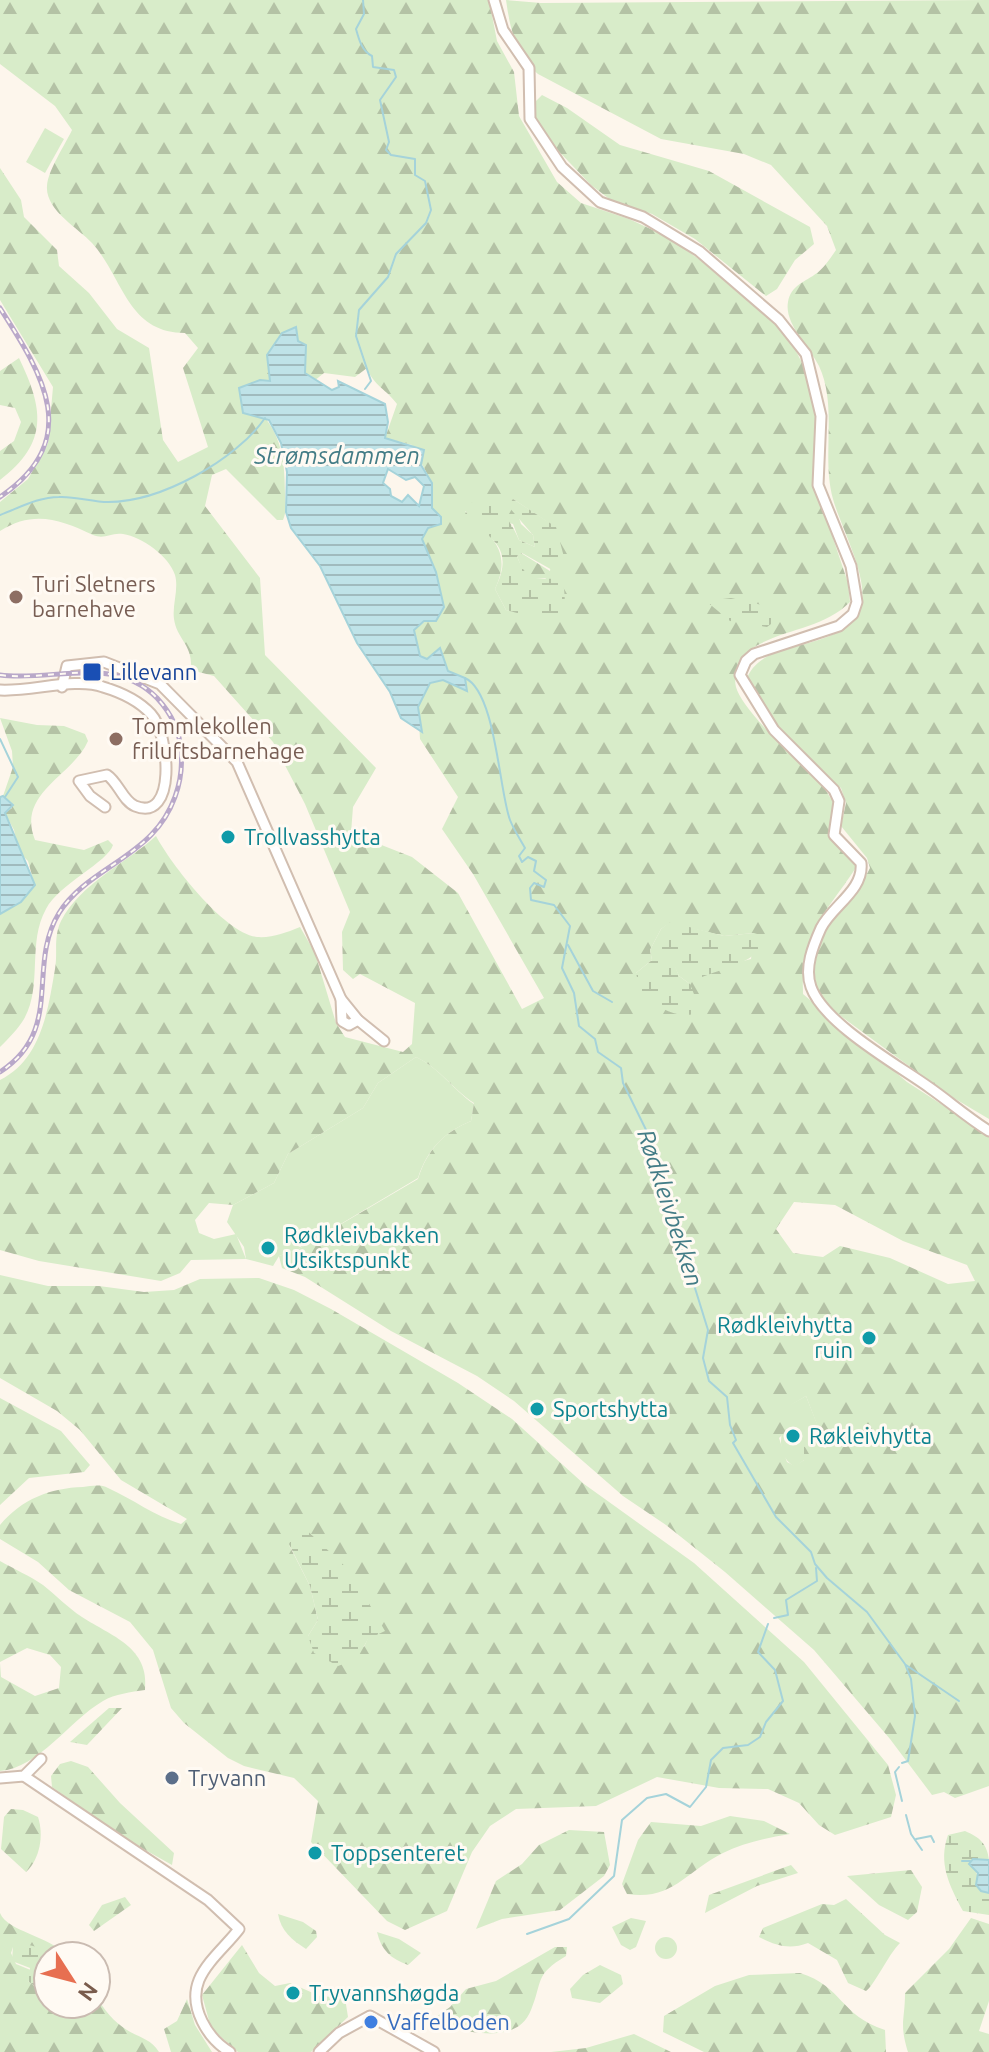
<svg xmlns="http://www.w3.org/2000/svg" width="989" height="2052" font-family="Ubuntu,sans-serif">
  <defs>
    <pattern id="forest-firs" width="22" height="20" patternUnits="userSpaceOnUse" patternTransform="scale(2)"><rect width="22" height="20" fill="#d8ecc9"/><path d="M5 1l3.5 6h-7zM16 11l3.5 6h-7z" fill="#b4c2a5"/></pattern>
    <pattern id="wetland-marsh" width="20" height="14" patternUnits="userSpaceOnUse" patternTransform="scale(2)"><rect width="20" height="14" fill="#d8ecc9"/><path d="M1 5h8M5 5V1M11 12h8M15 12V8" fill="none" stroke="#b4c2a5"/></pattern>
    <pattern id="water-rules" width="6" height="5" patternUnits="userSpaceOnUse" patternTransform="scale(2)"><rect width="6" height="5" fill="#bfe3e8"/><path d="M0 2.5h6" fill="none" stroke="#a0bbbe"/></pattern>
  </defs>
  <rect width="100%" height="100%" fill="#fdf6ec"/>
  <g fill="#d8ecc9">
    <polygon points="45,128 64,139 45,173 26,162"/>
    <path d="M416,1057C441,1069 452,1089 474,1104L471,1121C444,1132 427,1150 418,1178L297,1250L279,1256L273,1266L246,1259L244,1247L227,1222L233,1205L274,1183L288,1154L363,1108L378,1083Z"/>
    <path d="M806,1396L821,1434L820,1439L804,1447V1460L795,1467C771,1452 784,1426 790,1405Z"/>
  </g>
  <g fill="url(#forest-firs)" fill-rule="evenodd">
    <path d="M0,0H489L497,41L514,72L519,116L557,182L581,203L629,219L668,237L700,260L776,325L795,349L810,379L819,418L814,481L848,583L850,602C824,628 788,628 756,646C743,653 732,672 736,687C742,711 806,769 825,789L834,804C828,831 834,844 855,862V869C822,919 802,930 803,994L907,1082L989,1135V1786L955,1798L944,1792L932,1795L890,1739L814,1650L725,1572L666,1525L623,1496L514,1401L477,1376L391,1331L305,1277L282,1268L279,1256L297,1250L418,1179C427,1150 444,1132 471,1121L474,1103C451,1088 442,1070 416,1057L378,1083L363,1108L288,1154L274,1183L233,1205L209,1203L195,1220L199,1233L214,1239L236,1234L246,1259L191,1260L180,1273L161,1281L39,1261L0,1250V1080C42,1059 48,1009 55,969C58,952 53,938 61,921C80,884 126,863 156,836C171,864 224,933 257,937C273,938 285,933 300,927L315,953L336,1023L345,1037L403,1052L412,1044L415,1003L360,974L353,979L343,970L342,932L350,912L305,804L273,742L214,676L191,670C193,644 177,640 174,619C172,605 179,589 175,575C169,556 142,537 123,534C111,532 105,540 93,535C60,519 33,510 0,531V502L28,479L48,443L53,387L0,300V168L21,200L24,217L57,250L59,266L89,293L117,329L149,348L163,440L178,462L208,447L183,368L198,348L185,333C127,333 123,277 92,243C78,228 45,210 47,186C48,170 65,145 72,130L55,106L0,64ZM306,346L305,373L314,381L324,373L355,377L367,368C373,385 387,390 397,404L385,438L412,445L432,483V508L441,517V524L428,528L422,539L436,572L444,607L414,630L420,656L427,659L440,649L448,671L466,690L443,680L430,683L418,707L420,739L458,797L442,829L473,874L544,998L522,1009L458,893L412,857L351,833L353,807L376,768L265,655L260,578L205,506L212,475L226,469L277,520H283C287,511 285,504 285,495C285,441 276,426 239,388L271,382ZM513,499L555,527L550,571L521,553L517,556L523,572L532,579L546,578L525,614L506,610L495,589C513,551 491,536 465,511L513,524L519,540L535,547L533,535L521,524ZM670,923L724,936L754,933L751,959L735,963L674,965L679,976L690,984L636,973L652,960L650,950L661,929ZM794,1202L835,1205L903,1241L967,1265L975,1281L948,1284L890,1258L840,1246L823,1257L793,1253L776,1229ZM806,1396L821,1435L804,1447V1460L795,1466L787,1462L779,1438L794,1423L791,1405Z"/>
    <path d="M506,0L541,3L989,0V1119L947,1094L823,1003C792,932 845,921 870,868L867,858L841,826L846,803L841,788L795,751L746,681C761,633 845,657 861,604C869,578 840,525 833,499C821,456 838,407 819,366C810,347 784,324 788,302C791,285 805,282 817,273C825,267 831,257 836,250L827,226L771,165L744,154L661,139L538,74C516,54 510,29 506,0Z"/>
    <polygon points="542,95 567,108 620,145 709,171 810,227 814,244 795,260 777,289 766,296 695,239 652,214 612,201 591,185 547,139 536,119 535,102"/>
    <path d="M19,358C43,408 50,442 0,480V451L14,441L21,422L15,408L0,405V371Z"/>
    <path d="M0,718L37,725L64,726L85,734L88,741C73,776 16,793 35,840L84,850L108,840L113,845C108,862 59,884 46,909C27,943 43,986 24,1019C18,1029 8,1039 0,1047V914L21,902L35,886L28,861L19,852L14,830L5,813L12,808V803L3,796L13,767L12,751Z"/>
    <path d="M0,1275L48,1286H99L144,1292L174,1290L200,1279L259,1278L294,1290L331,1309L458,1383L512,1419L584,1484L694,1563L804,1662L888,1765L896,1795L891,1817L835,1835L819,1825L799,1803L768,1789L719,1788L657,1777L596,1806L516,1809L490,1826L472,1852L447,1911L405,1930L387,1921L311,1842L318,1801L294,1778L244,1766L228,1758L184,1723L171,1708L153,1650L130,1622L69,1590L38,1562L0,1539V1525C22,1499 50,1488 83,1487C91,1486 101,1484 108,1488C133,1499 154,1516 181,1524L187,1519L121,1480L80,1430L57,1411L0,1378ZM289,1545L368,1638L364,1647L308,1636L318,1620L310,1586Z"/>
    <polygon points="0,1398 61,1431 90,1465 84,1472 29,1478 0,1505"/>
    <path d="M0,1561C14,1569 30,1576 43,1585C56,1595 68,1608 82,1617C111,1636 150,1647 145,1690C131,1692 115,1694 103,1701C70,1720 39,1768 0,1771V1663L1,1677L35,1696L59,1688L61,1667L50,1655L27,1648L0,1662Z"/>
    <polygon points="109,1708 122,1708 87,1745 70,1742"/>
    <polygon points="71,1761 88,1767 120,1803 174,1853 172,1865 124,1838 52,1787 51,1776 60,1764"/>
    <path d="M11,1809L23,1810L38,1817C44,1835 40,1859 26,1872L1,1849L4,1817Z"/>
    <path d="M730,1816L764,1821L790,1834C766,1838 744,1843 723,1853C686,1871 673,1901 627,1894L622,1884L638,1840L651,1822L701,1826Z"/>
    <polygon points="569,1830 604,1832 610,1865 604,1876 560,1910 502,1919 476,1929 496,1881 522,1864 539,1845"/>
    <polygon points="791,1865 798,1873 757,1886 705,1913 709,1895"/>
    <polygon points="911,1870 922,1887 917,1912 908,1920 879,1905 847,1876"/>
    <polygon points="125,1897 131,1905 94,1931 89,1925 102,1905"/>
    <path d="M846,1899L885,1935L900,1943C888,1955 874,1986 866,1991L848,1983L837,1960L808,1943C790,1950 776,1946 759,1937L763,1928L822,1904L834,1905Z"/>
    <path d="M0,1913C8,1932 48,1935 67,1956C47,1956 35,1942 13,1947L11,1953L16,1964L33,1971L28,1981L38,1989L48,1988V2004H96V1996C104,2010 114,2022 127,2030C140,2038 151,2039 159,2052H0Z"/>
    <path d="M278,1914L303,1922L316,1931L317,1937L306,1949C292,1940 281,1931 278,1914Z"/>
    <polygon points="631,1918 646,1921 636,1947 630,1950 621,1945 612,1927"/>
    <path d="M971,1918L989,1924V2001L979,2031L989,2034V2052H908C899,2023 905,2021 905,1993L949,1949Z"/>
    <path d="M377,1932L399,1939L421,1953L408,1965C391,1959 381,1950 377,1932Z"/>
    <circle cx="666" cy="1948" r="11"/>
    <polygon points="242,1945 259,1973 275,1986 290,1983 320,1996 345,1998 348,2017 311,2052 238,2052 211,2028 202,1995"/>
    <path d="M555,1947H567L566,1956C534,1975 543,1981 531,2010C516,2049 458,2029 429,2022L450,2007L466,1989L496,1981Z"/>
    <polygon points="600,1965 621,1975 623,1984 600,2003 572,1998 570,1989 583,1975"/>
    <path d="M800,1973C844,1987 839,2015 885,2030L886,2052H704L663,2032L664,2016L715,1986L749,1975Z"/>
    <polygon points="187,1999 195,2025 212,2052 171,2052 164,2029 177,2021"/>
    <polygon points="634,2034 671,2052 551,2052 586,2048"/>
  </g>
  <g fill="url(#wetland-marsh)">
    <path d="M513,499L556,527L564,557L561,575L522,553L517,556C528,586 537,576 563,580C565,600 569,611 549,622L506,610L495,589C522,534 469,537 464,504C492,495 509,516 519,540L535,547L533,535L508,506Z"/>
    <polygon points="731,598 762,605 776,613 775,621 767,627 730,621 706,601"/>
    <path d="M670,922L724,936L754,933L766,937C760,963 722,968 700,978L684,965L675,966L679,976L690,984L701,1012C678,1021 660,1008 641,995L636,973L652,960L650,950L661,929Z"/>
    <polygon points="300,1524 350,1571 385,1631 368,1639 357,1659 338,1666 314,1653 308,1636 318,1620 310,1586 289,1544"/>
    <path d="M965,1831C979,1837 987,1843 989,1860L973,1859L981,1891L989,1893V1915L963,1911C949,1885 938,1863 948,1835Z"/>
    <polygon points="25,1944 45,1949 56,1956 48,1956 48,1988 38,1989 28,1981 30,1968 12,1961 13,1946"/>
  </g>
  <g fill="url(#water-rules)" stroke="#a5d3da" stroke-width="2" fill-rule="evenodd">
    <path d="M296,327L298,341L306,345L305,373L332,390L339,387L338,381L385,404L388,422L385,438L424,450L421,465L432,483V508L441,517V524L428,528L422,539L436,572L444,607L436,621H424L414,630L420,656L427,659L440,648L448,671L465,678L467,691L443,680L430,683L418,707L422,732L401,718L390,692L357,643L320,566L291,528L286,512L287,472L281,443L269,420L243,413L239,388L260,380L270,381L267,355L282,333ZM388,469L406,480L415,477L424,486L419,506L408,495L402,502L391,496L390,489L383,483Z"/>
    <polygon points="3,796 13,805 5,813 35,885 21,902 0,914 0,797"/>
    <polygon points="973,1859 989,1860 989,1893 981,1891 976,1885 978,1873 969,1864"/>
  </g>
  <g fill="none" stroke-linecap="round" stroke-linejoin="round">
    <g stroke="#a5d3da" stroke-width="2">
      <path d="M363,0L364,14L356,29C359,40 362,51 372,56L373,67L394,70L396,77L380,100L389,142L386,150L391,155L415,159V175L425,181L431,210L426,223L396,254L388,277L359,310L356,336L371,381L365,389"/>
      <path d="M0,515C19,508 38,497 59,497C75,496 92,502 108,502C161,502 236,460 265,418"/>
      <path d="M465,678C496,692 499,791 510,820C514,830 520,839 525,848L519,856L522,862L528,857L536,861L534,871L546,880L544,887L534,883L530,888L531,900L554,905L570,926L562,968L574,993L579,1026L595,1039L598,1052L621,1068L623,1083L653,1144L670,1216L679,1224L683,1253L690,1259V1272L708,1330L703,1358L709,1381L727,1397L730,1425L736,1440L733,1443L776,1517L811,1552L815,1564L827,1578L867,1612L905,1664L911,1679L915,1716L908,1761L902,1763"/>
      <polyline points="0,739 18,777 5,797"/>
      <polyline points="568,945 593,991 612,1002"/>
      <polyline points="774,1618 788,1615 786,1600 817,1581 816,1568"/>
      <polyline points="906,1665 959,1701"/>
      <polyline points="899,1767 895,1772 902,1801"/>
      <polyline points="906,1815 911,1834 922,1850"/>
      <polyline points="916,1839 931,1836 934,1842"/>
      <polyline points="962,1861 970,1861"/>
      <polyline points="527,1934 569,1919 614,1876 622,1820 647,1798 666,1794 690,1807 706,1787 711,1760 723,1748 748,1745 760,1737 766,1722 783,1701 775,1670 758,1652 768,1624"/>
    </g>
    <g stroke="#d1beb0" stroke-width="13">
      <g id="minor">
        <path d="M494,0L503,30L529,68L530,119L562,167L600,202L643,217L699,251L779,320L806,354L821,416L818,485L851,566L857,602L853,614L839,626L754,654L746,661L740,675L774,730L834,790L839,801L834,835L861,863C864,890 832,906 821,928C813,946 804,968 811,987C824,1024 898,1065 930,1088C950,1102 968,1118 989,1131"/>
        <polyline points="62,687 67,666 104,662 160,684 237,762 341,999 358,1020 384,1041"/>
        <path d="M0,690C31,692 76,677 103,687C120,692 139,701 151,714C170,735 177,823 135,806C123,801 118,782 107,775L79,781L90,796L105,807"/>
        <polyline points="341,999 342,1021 349,1025 358,1020"/>
        <path d="M24,1776L208,1900L239,1929C227,1945 207,1961 199,1980C188,2007 208,2039 230,2052"/>
        <polyline points="0,1778 24,1776 41,1759"/>
        <polyline points="319,2052 339,2033 370,2016 434,2052"/>
      </g>
    </g>
    <use href="#minor" stroke="#fff" stroke-width="9"/>
    <g stroke="#b9a8c9" stroke-width="5">
      <g id="rail">
        <path d="M0,308C43,375 84,440 0,497"/>
        <path d="M0,675C53,682 114,654 157,698C171,713 180,731 181,752C184,782 172,814 151,835C123,864 81,878 59,913C26,967 65,1030 0,1072"/>
      </g>
    </g>
    <use href="#rail" stroke="#fffaf3" stroke-width="2" stroke-dasharray="6" stroke-linecap="butt"/>
  </g>
  <g fill="#8d6e63" stroke="#fffaf3" stroke-width="3">
    <circle cx="16" cy="597" r="8"/>
    <circle cx="116" cy="739" r="8"/>
  </g>
  <rect fill="#1a4fb4" stroke="#fffaf3" stroke-width="3" x="82" y="662" width="20" height="20" rx="4"/>
  <g fill="#0f9aa8" stroke="#fffaf3" stroke-width="3">
    <circle cx="228" cy="837" r="8"/>
    <circle cx="268" cy="1248" r="8"/>
    <circle cx="869" cy="1338" r="8"/>
    <circle cx="537" cy="1409" r="8"/>
    <circle cx="793" cy="1436" r="8"/>
    <circle cx="315" cy="1853" r="8"/>
    <circle cx="293" cy="1993" r="8"/>
  </g>
  <circle fill="#5c6f8a" stroke="#fffaf3" stroke-width="3" cx="172" cy="1778" r="8"/>
  <circle fill="#3f7fe0" stroke="#fffaf3" stroke-width="3" cx="371" cy="2022" r="8"/>
  <g text-anchor="middle" stroke-width="6" stroke-linejoin="round" paint-order="stroke">
    <g font-size="22" fill="#785e54" stroke="#fffaf3" text-anchor="start">
      <text x="32" y="592">Turi Sletners<tspan x="32" dy="25">barnehave</tspan></text>
      <text x="132" y="734">Tommlekollen<tspan x="132" dy="25">friluftsbarnehage</tspan></text>
    </g>
    <g font-size="22" fill="#164399" stroke="#fffaf3" text-anchor="start">
      <text x="110" y="680">Lillevann</text>
    </g>
    <g font-size="22" fill="#0d838f" stroke="#fffaf3" text-anchor="start">
      <text x="244" y="845">Trollvasshytta</text>
      <text x="284" y="1243">Rødkleivbakken<tspan x="284" dy="25">Utsiktspunkt</tspan></text>
      <text x="853" y="1333" text-anchor="end">Rødkleivhytta<tspan x="853" dy="25">ruin</tspan></text>
      <text x="553" y="1417">Sportshytta</text>
      <text x="809" y="1444">Røkleivhytta</text>
      <text x="331" y="1861">Toppsenteret</text>
      <text x="309" y="2001">Tryvannshøgda</text>
    </g>
    <g font-size="22" fill="#4e5e75" stroke="#fffaf3" text-anchor="start">
      <text x="188" y="1786">Tryvann</text>
    </g>
    <g font-size="22" fill="#366cbe" stroke="#fffaf3" text-anchor="start">
      <text x="387" y="2030">Vaffelboden</text>
    </g>
    <g font-size="24" font-style="italic" fill="#437c86" stroke="#fffaf3">
      <text x="337" y="464">Strømsdammen</text>
      <text transform="translate(670 1208) rotate(72)" y="8">Rødkleivbekken</text>
    </g>
  </g>
  <g transform="translate(72 1980) rotate(126)"><circle r="38" fill="#fffaf3" stroke="#cabbb1" stroke-width="2"/>
  <path d="M0-6L14 30L0 20L-14 30Z" fill="#e76f51"/>
  <text y="-12" font-size="22" font-weight="bold" text-anchor="middle" fill="#7a5c4d">N</text>
  </g>
</svg>
